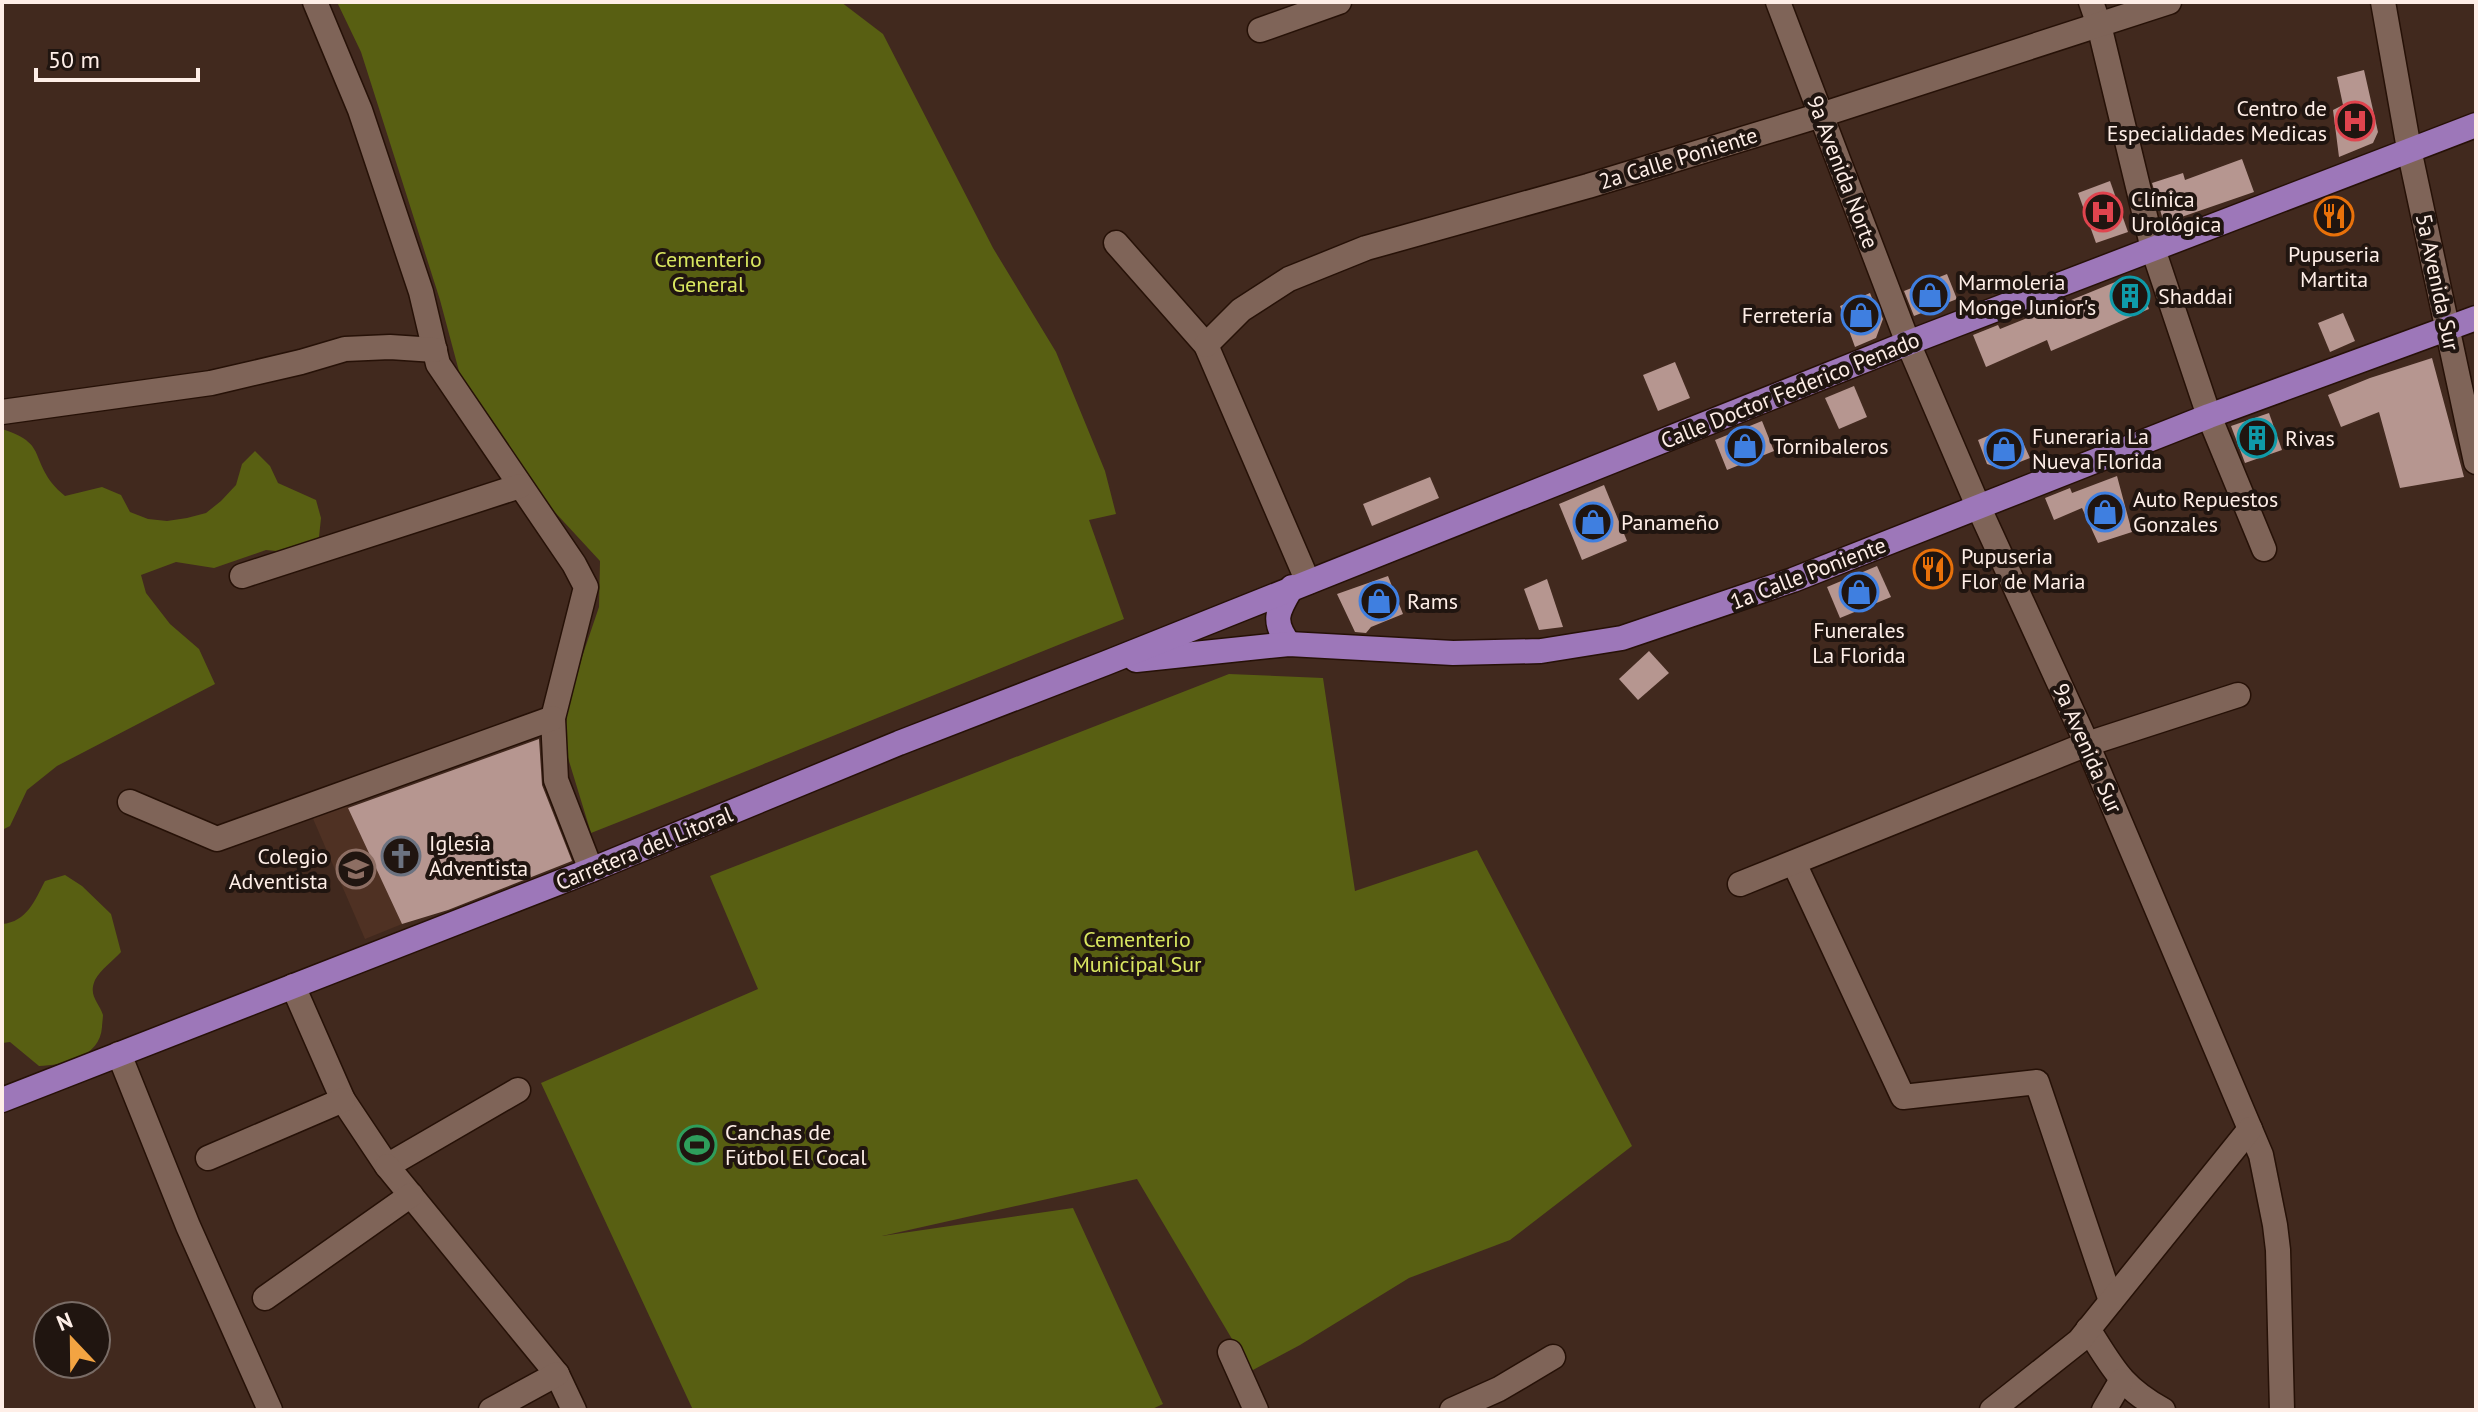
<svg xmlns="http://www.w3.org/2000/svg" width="2478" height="1412" font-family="'PT Sans',sans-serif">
  <rect width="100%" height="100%" fill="#41291e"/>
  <polygon fill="#4f3123" points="347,805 402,924 365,939 311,814"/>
  <g fill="#585f12">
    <path d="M337,2H841L883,34L993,248L1056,352L1105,471L1116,514L1089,520L1124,619C946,689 769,763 591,833L561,735L582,657L599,607L600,561L551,508L460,375L440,300L361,52Z"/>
    <path d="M2,429C44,443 31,453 51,482C55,487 60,492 65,496L102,487L121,495L130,512L148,519L167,521L187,518L206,513L221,501L236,485L242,464L255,451L270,466L278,483L316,500L321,518L319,537L304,548L286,552L266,550L214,568L176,562L141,575L146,593L170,624L199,649L215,684L57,766L27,790L10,826L2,830Z"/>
    <polygon points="1229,674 1323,678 1355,891 1477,850 1632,1146 1510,1240 1409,1278 1300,1345 1251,1371 1137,1179 882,1236 1073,1208 1163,1404 1150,1410 693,1410 541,1083 758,989 710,876"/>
    <path d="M65,875L82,886L111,914L121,952C114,960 100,970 95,980C88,996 99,1002 103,1015C103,1017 102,1026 102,1027C100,1058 63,1065 39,1066L10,1042L2,1043V924C27,922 35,900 45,881Z"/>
  </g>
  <g fill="#b69690">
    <polygon points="2364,70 2378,132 2373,143 2339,157 2333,110 2343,105 2337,77"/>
    <polygon points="2242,159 2254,192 2164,223 2152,183 2183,173 2185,180"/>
    <polygon points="2110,181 2128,232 2096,243 2078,193"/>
    <polygon points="2338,196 2351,228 2331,236 2318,204"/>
    <polygon points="1947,274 1957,299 1914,316 1904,291"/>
    <polygon points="2130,276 2138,280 2149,309 2051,351 2047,340 1986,367 1973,335 1998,325 2000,329"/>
    <polygon points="1870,293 1874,303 1876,302 1883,319 1876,338 1855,347 1840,306"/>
    <polygon points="2343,313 2355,341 2330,352 2318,323"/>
    <polygon points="2432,358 2464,477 2400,488 2379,412 2341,427 2328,395 2370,378"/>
    <polygon points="1675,362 1690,398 1658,411 1643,375"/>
    <polygon points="1854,386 1867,417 1839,429 1825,398"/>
    <polygon points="2269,413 2282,450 2245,463 2231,426"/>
    <polygon points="1762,421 1774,451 1727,470 1715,440"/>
    <polygon points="2002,430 2007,439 2020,436 2030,458 2002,469 1987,464 1978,440"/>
    <polygon points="2117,476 2132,532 2098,543 2082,508 2054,520 2045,498 2070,488 2072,493"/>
    <polygon points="1430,477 1439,498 1372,526 1363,504"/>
    <polygon points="1604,485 1627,541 1582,560 1559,504"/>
    <polygon points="1877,566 1891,597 1840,618 1827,587"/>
    <polygon points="1388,576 1403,614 1371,627 1366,633 1355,632 1337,594"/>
    <polygon points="1547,579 1563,627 1539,630 1524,589"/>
    <polygon points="1649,651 1669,673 1638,700 1619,679"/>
    <polygon points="539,739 542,785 572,861 448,910 402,924 348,808"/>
  </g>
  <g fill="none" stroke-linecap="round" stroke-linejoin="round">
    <g stroke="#261107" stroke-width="27">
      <g id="minor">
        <polyline points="315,2 360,110 421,292 438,364 574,564 586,587 553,718 556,780 591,870"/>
        <polyline points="1778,2 1908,343 1978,506 2087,744 2261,1155 2275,1225 2278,1250 2282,1410"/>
        <polyline points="2091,2 2099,25 2153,249 2209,416 2264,549"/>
        <polyline points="2383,2 2409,149 2476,462"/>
        <polyline points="1260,30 1339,2"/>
        <polyline points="1116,243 1206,345 1308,582"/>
        <polyline points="1206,345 1241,310 1289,279 1366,248 1588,186 1821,115 2169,2"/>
        <polyline points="2,412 211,383 301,362 345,349 390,347 435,350"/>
        <polyline points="242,576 520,486"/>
        <polyline points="130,802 217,839 553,718"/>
        <polyline points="1794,863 1903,1097 2037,1082 2111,1301"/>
        <polyline points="1740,884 2087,744 2238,695"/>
        <polyline points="293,986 343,1100 387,1166 518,1090"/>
        <polyline points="119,1054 188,1226 270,1410"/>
        <polyline points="208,1158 343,1100"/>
        <polyline points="387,1166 557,1374 574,1410"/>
        <polyline points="265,1298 411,1195"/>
        <path d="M2088,1329C2113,1368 2121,1387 2163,1410"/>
        <polyline points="1230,1352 1256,1410"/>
        <polyline points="491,1410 557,1374"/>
        <polyline points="1452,1410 1499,1389 1553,1357"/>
        <polyline points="1992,1410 2079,1341 2250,1129"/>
        <polyline points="2104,1410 2121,1381"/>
      </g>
    </g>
    <g stroke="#261107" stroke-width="27">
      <g id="major">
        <path d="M1289,644C1271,620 1278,611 1292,587"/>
        <polyline points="1136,660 1289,644 1453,653 1541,651 1622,638 1793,580 2209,416 2476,318"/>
        <polyline points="2,1100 591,870 899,743 1106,663 1908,343 2476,125"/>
      </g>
    </g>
    <use href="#minor" stroke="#7f6458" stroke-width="24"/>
    <use href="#major" stroke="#9d77b9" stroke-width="24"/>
  </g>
  <defs>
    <g id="hospital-ring" transform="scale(2)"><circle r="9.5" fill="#201510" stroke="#e0444e" stroke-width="1.5"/><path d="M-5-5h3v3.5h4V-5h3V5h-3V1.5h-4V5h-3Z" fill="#e0444e"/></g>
    <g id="restaurant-ring" transform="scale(2)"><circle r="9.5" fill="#201510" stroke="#e8710a" stroke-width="1.5"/><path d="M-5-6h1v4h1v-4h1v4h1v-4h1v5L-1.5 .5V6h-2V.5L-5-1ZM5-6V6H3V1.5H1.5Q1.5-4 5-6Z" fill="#e8710a"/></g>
    <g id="shop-ring" transform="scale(2)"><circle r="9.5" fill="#201510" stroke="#3f7fe0" stroke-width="1.5"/><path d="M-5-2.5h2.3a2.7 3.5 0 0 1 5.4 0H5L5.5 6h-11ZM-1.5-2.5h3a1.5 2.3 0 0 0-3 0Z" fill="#3f7fe0"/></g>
    <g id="building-ring" transform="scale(2)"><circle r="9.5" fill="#201510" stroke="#0f9aa8" stroke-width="1.5"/><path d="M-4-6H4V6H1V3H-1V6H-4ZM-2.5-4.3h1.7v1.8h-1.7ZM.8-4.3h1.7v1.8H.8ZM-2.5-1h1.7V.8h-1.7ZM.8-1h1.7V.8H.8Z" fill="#0f9aa8"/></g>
    <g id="church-ring" transform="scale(2)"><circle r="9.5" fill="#201510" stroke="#6b7280" stroke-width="1.5"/><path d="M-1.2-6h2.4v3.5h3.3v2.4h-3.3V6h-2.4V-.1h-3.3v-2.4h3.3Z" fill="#6b7280"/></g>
    <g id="school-ring" transform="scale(2)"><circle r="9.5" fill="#201510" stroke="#8d6e63" stroke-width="1.5"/><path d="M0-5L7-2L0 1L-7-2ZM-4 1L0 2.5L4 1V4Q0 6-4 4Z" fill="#8d6e63"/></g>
    <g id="stadium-ring" transform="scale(2)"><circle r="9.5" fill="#201510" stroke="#2e9e5b" stroke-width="1.5"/><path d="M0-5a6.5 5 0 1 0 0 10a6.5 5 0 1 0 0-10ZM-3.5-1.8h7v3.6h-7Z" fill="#2e9e5b"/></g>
  </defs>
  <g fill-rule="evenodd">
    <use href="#hospital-ring" x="2355" y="121"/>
    <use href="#hospital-ring" x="2103" y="212"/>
    <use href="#restaurant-ring" x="2334" y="216"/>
    <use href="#shop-ring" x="1930" y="295"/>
    <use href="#building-ring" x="2130" y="296"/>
    <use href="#shop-ring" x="1861" y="315"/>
    <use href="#building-ring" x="2257" y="438"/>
    <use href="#shop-ring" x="1745" y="446"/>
    <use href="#shop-ring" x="2004" y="449"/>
    <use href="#shop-ring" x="2105" y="512"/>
    <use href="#shop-ring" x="1593" y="522"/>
    <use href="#restaurant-ring" x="1933" y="569"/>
    <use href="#shop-ring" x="1859" y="592"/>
    <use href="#shop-ring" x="1379" y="601"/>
    <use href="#church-ring" x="401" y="856"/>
    <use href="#school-ring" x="356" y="869"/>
    <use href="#stadium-ring" x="697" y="1145"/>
  </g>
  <g text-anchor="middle" stroke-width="8" stroke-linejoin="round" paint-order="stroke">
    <g font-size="22" fill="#feeee7" stroke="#201510" text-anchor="start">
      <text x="2327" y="116" text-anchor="end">Centro de<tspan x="2327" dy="25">Especialidades Medicas</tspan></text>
      <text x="2131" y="207">Clínica<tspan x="2131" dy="25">Urológica</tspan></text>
      <text x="2334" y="262" text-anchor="middle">Pupuseria<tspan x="2334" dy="25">Martita</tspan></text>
      <text x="1958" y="290">Marmoleria<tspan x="1958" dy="25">Monge Junior's</tspan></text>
      <text x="2158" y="304">Shaddai</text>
      <text x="1833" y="323" text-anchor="end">Ferretería</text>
      <text x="2032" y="444">Funeraria La<tspan x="2032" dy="25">Nueva Florida</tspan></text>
      <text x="2285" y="446">Rivas</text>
      <text x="1773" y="454">Tornibaleros</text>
      <text x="2133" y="507">Auto Repuestos<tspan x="2133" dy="25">Gonzales</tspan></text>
      <text x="1621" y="530">Panameño</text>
      <text x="1961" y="564">Pupuseria<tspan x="1961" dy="25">Flor de Maria</tspan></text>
      <text x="1407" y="609">Rams</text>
      <text x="1859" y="638" text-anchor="middle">Funerales<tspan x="1859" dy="25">La Florida</tspan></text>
      <text x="429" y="851">Iglesia<tspan x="429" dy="25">Adventista</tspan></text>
      <text x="328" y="864" text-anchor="end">Colegio<tspan x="328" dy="25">Adventista</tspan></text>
      <text x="725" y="1140">Canchas de<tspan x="725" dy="25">Fútbol El Cocal</tspan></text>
    </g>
    <g font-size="22" fill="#feeee7" stroke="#201510">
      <text transform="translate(1678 158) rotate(-17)" y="8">2a Calle Poniente</text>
      <text transform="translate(1843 172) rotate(69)" y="8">9a Avenida Norte</text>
      <text transform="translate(2438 282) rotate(78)" y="8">5a Avenida Sur</text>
      <text transform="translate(1790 390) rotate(-22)" y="8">Calle Doctor Federico Penado</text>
      <text transform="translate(1808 573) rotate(-21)" y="8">1a Calle Poniente</text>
      <text transform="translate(2088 748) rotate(66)" y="8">9a Avenida Sur</text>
      <text transform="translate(644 848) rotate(-22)" y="8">Carretera del Litoral</text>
    </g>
    <g font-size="22" fill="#d9e660" stroke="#201510">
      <text x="708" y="267">Cementerio<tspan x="708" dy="25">General</tspan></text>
      <text x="1137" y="947">Cementerio<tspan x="1137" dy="25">Municipal Sur</tspan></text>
    </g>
  </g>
  <rect width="2478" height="1412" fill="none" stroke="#feeee7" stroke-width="8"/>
  <g transform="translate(72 1340) rotate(338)"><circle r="38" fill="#201510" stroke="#796c66" stroke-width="2"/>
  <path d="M0-6L14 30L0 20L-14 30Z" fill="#f3a442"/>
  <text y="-12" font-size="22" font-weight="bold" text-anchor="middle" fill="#feeee7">N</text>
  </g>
  <path d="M36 68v12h162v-12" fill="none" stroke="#feeee7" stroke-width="4"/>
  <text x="48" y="68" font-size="24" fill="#feeee7" stroke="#201510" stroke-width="6" paint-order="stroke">50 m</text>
</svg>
